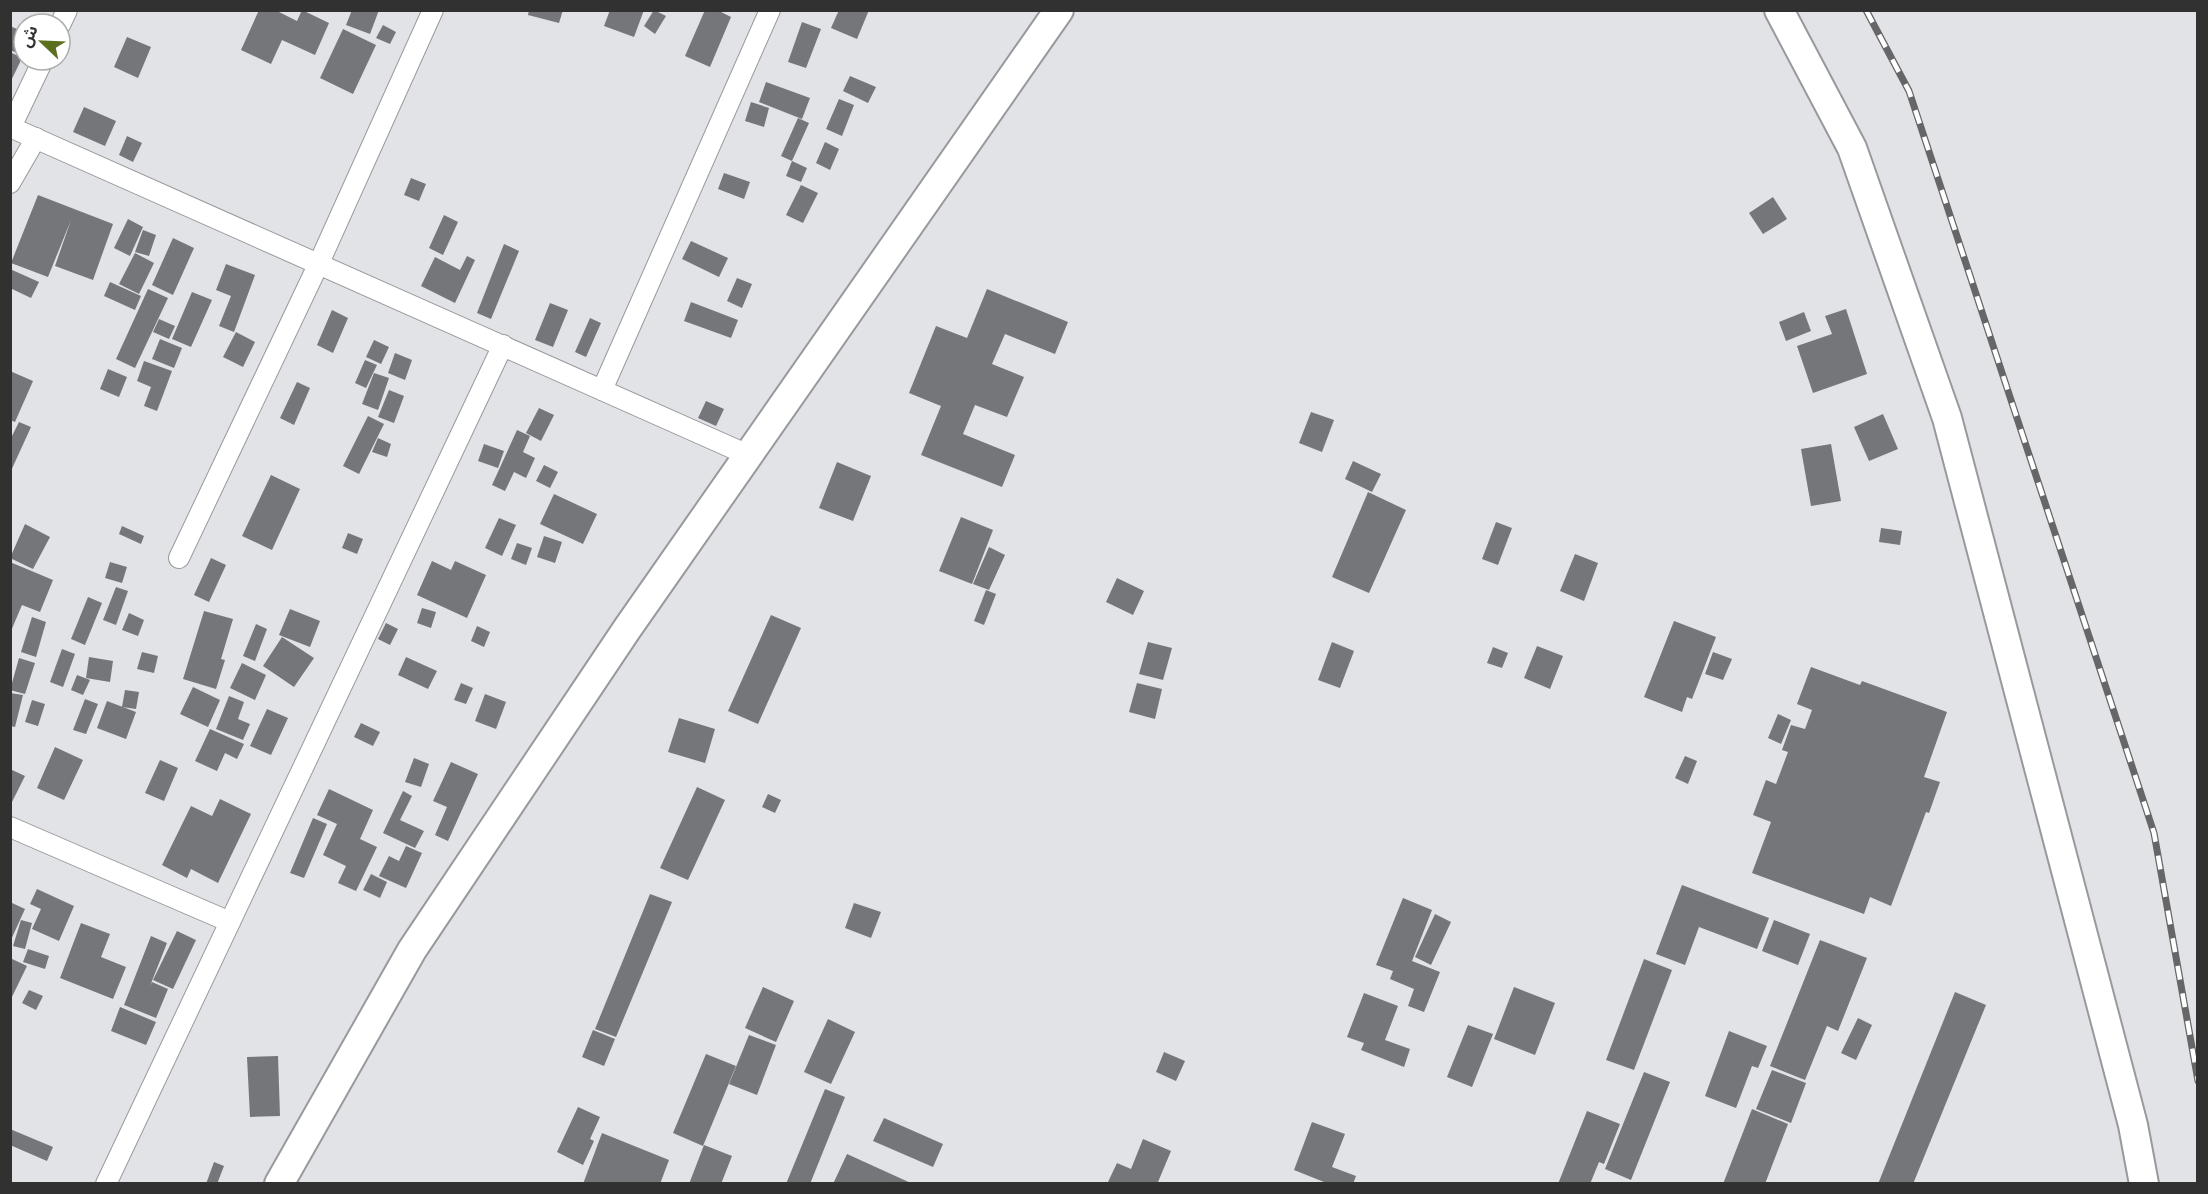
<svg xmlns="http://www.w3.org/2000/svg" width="2208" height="1194" font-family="'Exo 2','Noto Sans Arabic',sans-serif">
  <rect width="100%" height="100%" fill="#e2e3e7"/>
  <g fill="#757679">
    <polygon points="259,10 275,10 297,21 302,10 329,23 315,55 282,40 271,64 241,50"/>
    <polygon points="352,10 379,10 370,34 346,25"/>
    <polygon points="529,10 563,10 559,23 528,15"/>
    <polygon points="610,10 644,10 634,37 604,26"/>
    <polygon points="654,10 666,16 655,34 644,26"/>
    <polygon points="705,10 717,10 731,17 710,67 685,56"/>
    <polygon points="839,10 869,10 857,39 831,28"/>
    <polygon points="802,22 821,29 806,68 788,62"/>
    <polygon points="383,25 396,32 390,44 376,38"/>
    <polygon points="10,26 24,32 24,56 10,50"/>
    <polygon points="343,29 376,45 353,94 320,78"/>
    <polygon points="127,37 151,47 138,78 114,67"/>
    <polygon points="10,52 22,58 10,83"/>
    <polygon points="850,76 876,87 868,103 843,91"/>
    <polygon points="766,82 810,98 802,119 759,102"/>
    <polygon points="839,99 854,105 842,136 826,129"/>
    <polygon points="751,102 769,108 764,127 745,121"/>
    <polygon points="84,107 116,121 105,146 73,132"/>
    <polygon points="798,118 809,123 792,161 781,156"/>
    <polygon points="127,136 142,143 133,162 119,155"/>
    <polygon points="825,142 839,149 830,170 816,163"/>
    <polygon points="792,161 807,168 801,182 786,176"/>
    <polygon points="724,173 750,182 744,199 718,189"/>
    <polygon points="411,178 426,184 419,201 404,195"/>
    <polygon points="801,185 818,193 803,223 786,215"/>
    <polygon points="38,195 113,224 93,280 55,266 71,220 48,277 11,263"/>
    <polygon points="1773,197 1787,219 1763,234 1749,213"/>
    <polygon points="444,215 458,222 443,255 429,248"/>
    <polygon points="128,219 143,227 130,256 114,248"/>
    <polygon points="143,230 156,235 149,256 135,252"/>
    <polygon points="173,238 194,248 173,295 152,285"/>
    <polygon points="691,241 728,258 719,277 682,259"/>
    <polygon points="504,244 519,251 491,319 477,313"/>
    <polygon points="135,253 154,263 139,294 119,284"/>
    <polygon points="467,256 475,260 455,303 421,286 435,257 460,270"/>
    <polygon points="226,264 255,275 234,332 219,326 231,296 216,290"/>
    <polygon points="10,269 39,282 31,298 10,288"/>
    <polygon points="737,278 752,284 742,308 727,301"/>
    <polygon points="110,282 141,296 135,310 104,296"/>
    <polygon points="148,289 168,298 135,368 116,359"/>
    <polygon points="987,289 1068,322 1055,354 1005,334 992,364 1024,377 1007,417 975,405 963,434 1015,455 1002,487 921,455 941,406 909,393 936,326 967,338"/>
    <polygon points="192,292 212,300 191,347 172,339"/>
    <polygon points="691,302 738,320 731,338 684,321"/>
    <polygon points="550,303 568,310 553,347 535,340"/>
    <polygon points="1846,309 1867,374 1813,393 1797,346 1832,334 1825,316"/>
    <polygon points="332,310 348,318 333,353 317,345"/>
    <polygon points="1804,312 1811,331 1786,341 1779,322"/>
    <polygon points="590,318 601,323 586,357 575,352"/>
    <polygon points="159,319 175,326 169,339 153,332"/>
    <polygon points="236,332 255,342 243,367 223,357"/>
    <polygon points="160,339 182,348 174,368 152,359"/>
    <polygon points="374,340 389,347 381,364 366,357"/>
    <polygon points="395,353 412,360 405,380 388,373"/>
    <polygon points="365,360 377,365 366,388 355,383"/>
    <polygon points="144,361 172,371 157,411 144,406 151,387 137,381"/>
    <polygon points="108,369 127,377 119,397 100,389"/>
    <polygon points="10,371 33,381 15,422 10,420"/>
    <polygon points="374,373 389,378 378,410 362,404"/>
    <polygon points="297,382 310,388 294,425 280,418"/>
    <polygon points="389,390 404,396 394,423 378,417"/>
    <polygon points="706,401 724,409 716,426 698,418"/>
    <polygon points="539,408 554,415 541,441 526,433"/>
    <polygon points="1311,412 1334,420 1322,452 1299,443"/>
    <polygon points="1883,414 1898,449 1869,461 1854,427"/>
    <polygon points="368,416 384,424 359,474 343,466"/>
    <polygon points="19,422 31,427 10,473 10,440"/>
    <polygon points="517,430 530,436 523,452 535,458 526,478 514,472 505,491 492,485"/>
    <polygon points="378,438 391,444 387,457 372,452"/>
    <polygon points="484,444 504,451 498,468 478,461"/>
    <polygon points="1831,444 1841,501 1811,506 1801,449"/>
    <polygon points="1353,461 1381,474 1372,492 1345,479"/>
    <polygon points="837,462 871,476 853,521 819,508"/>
    <polygon points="544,465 558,472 550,488 536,481"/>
    <polygon points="271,475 300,489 272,550 242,536"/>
    <polygon points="1368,492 1406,510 1369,593 1332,577"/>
    <polygon points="554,494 597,514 583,544 540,524"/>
    <polygon points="961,517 993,530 972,584 939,571"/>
    <polygon points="499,518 516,525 502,556 485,548"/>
    <polygon points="1496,522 1512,528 1498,565 1482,559"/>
    <polygon points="25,524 50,537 33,569 10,558"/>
    <polygon points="122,526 144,536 141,544 119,534"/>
    <polygon points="1881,528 1902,531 1900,545 1879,542"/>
    <polygon points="348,533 363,539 357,554 342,548"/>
    <polygon points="544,536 562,542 555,563 537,557"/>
    <polygon points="517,543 532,548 526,565 511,559"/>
    <polygon points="989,547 1005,555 989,590 973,584"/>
    <polygon points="1575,554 1598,563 1584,601 1560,591"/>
    <polygon points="211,558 226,565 209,602 194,595"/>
    <polygon points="432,561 451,570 455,561 486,575 467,618 417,595"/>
    <polygon points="10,562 53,580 40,612 22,605 11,631"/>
    <polygon points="110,562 127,567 122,583 105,578"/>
    <polygon points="1117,578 1144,591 1133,615 1106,602"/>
    <polygon points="116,587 128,591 116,625 103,620"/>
    <polygon points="986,590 996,594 984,625 974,621"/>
    <polygon points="88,597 102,603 85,645 71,639"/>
    <polygon points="422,608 436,612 431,628 417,623"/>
    <polygon points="290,609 320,621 310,647 279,635"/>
    <polygon points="204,611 233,619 221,659 225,660 216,689 183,679"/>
    <polygon points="129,613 144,620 138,636 122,630"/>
    <polygon points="771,615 801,628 758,724 728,711"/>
    <polygon points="32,617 46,622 36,657 21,652"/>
    <polygon points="1674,621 1716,637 1692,699 1687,697 1682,712 1644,697"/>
    <polygon points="386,623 398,629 390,645 378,639"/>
    <polygon points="256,624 267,629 255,661 243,656"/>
    <polygon points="477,626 490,632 484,647 471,641"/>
    <polygon points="282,637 314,658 294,687 263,666"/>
    <polygon points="1148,642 1172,648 1163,680 1139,674"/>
    <polygon points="1332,642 1354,651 1340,688 1318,680"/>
    <polygon points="1537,646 1563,656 1550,689 1524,678"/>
    <polygon points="1493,647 1508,653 1502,668 1487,663"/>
    <polygon points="62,649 75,654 63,687 50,682"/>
    <polygon points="142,652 158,656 154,673 137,669"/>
    <polygon points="1713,652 1732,659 1723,680 1705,674"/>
    <polygon points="89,657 113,661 110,682 86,678"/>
    <polygon points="406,657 437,671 428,689 398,675"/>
    <polygon points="19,658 35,663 25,694 10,690"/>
    <polygon points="242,663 266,675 255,700 230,688"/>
    <polygon points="1811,667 1860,685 1862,681 1947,712 1924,777 1940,782 1929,813 1926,812 1891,906 1870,897 1864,914 1752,873 1771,822 1753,815 1766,780 1776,784 1788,752 1782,750 1791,725 1805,729 1812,710 1797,704"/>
    <polygon points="77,675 90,680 83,695 71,690"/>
    <polygon points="461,683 473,688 466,704 454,700"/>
    <polygon points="1137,683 1162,689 1155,719 1129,712"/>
    <polygon points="193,687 220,700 208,727 180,714"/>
    <polygon points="125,690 139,692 136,709 122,707"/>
    <polygon points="10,693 23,695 15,727 10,726"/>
    <polygon points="485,694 506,702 496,729 475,721"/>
    <polygon points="229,696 244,702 238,719 250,724 243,740 216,729"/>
    <polygon points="85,699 98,704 86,734 73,730"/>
    <polygon points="32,700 45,704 38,726 25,722"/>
    <polygon points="107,701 136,712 126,739 97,728"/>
    <polygon points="267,709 288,718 271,755 250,746"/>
    <polygon points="1778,714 1791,720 1781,744 1768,738"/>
    <polygon points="679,718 715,729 705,763 668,752"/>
    <polygon points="361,723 380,732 373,746 354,737"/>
    <polygon points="210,729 244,744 237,759 225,753 217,771 195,761"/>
    <polygon points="55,747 83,760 64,800 37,788"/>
    <polygon points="1685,756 1697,761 1688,784 1675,778"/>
    <polygon points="414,758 429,764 421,787 405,782"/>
    <polygon points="160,760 178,768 164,801 145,793"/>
    <polygon points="451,762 478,774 448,841 435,835 447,807 433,801"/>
    <polygon points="10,769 25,776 10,806"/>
    <polygon points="697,787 725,800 688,880 660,868"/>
    <polygon points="329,789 373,810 360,839 377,847 356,891 338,883 346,866 323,855 337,824 317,815"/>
    <polygon points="403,791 412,796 400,820 424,831 415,848 383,833"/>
    <polygon points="768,794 781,800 775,813 762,807"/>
    <polygon points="220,799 251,814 218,883 191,869 187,878 162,865 191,806 212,816"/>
    <polygon points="313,818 327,824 304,878 290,873"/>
    <polygon points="406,846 422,853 406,888 379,876 389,856 399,861"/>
    <polygon points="371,874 387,882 380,898 363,890"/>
    <polygon points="1682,885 1769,918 1757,949 1699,927 1685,965 1656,954"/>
    <polygon points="37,889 74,906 59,941 32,929 41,909 30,904"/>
    <polygon points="650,894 672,902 616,1037 595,1029"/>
    <polygon points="1403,898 1432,910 1412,961 1440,972 1424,1012 1408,1006 1414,989 1390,979 1393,971 1376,965"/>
    <polygon points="10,902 25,909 10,942"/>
    <polygon points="854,903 881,912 871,938 845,928"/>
    <polygon points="1435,914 1451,922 1431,965 1415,957"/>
    <polygon points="21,920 32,923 25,949 13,946"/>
    <polygon points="1774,920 1810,934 1798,965 1762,951"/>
    <polygon points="81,923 110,934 101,957 126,967 113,999 60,978"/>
    <polygon points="177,931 196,940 173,989 153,980"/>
    <polygon points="151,936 167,943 150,986 152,982 168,989 156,1018 124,1005"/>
    <polygon points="1820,940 1867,958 1838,1031 1827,1026 1805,1080 1770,1066"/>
    <polygon points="28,949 49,956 45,969 23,962"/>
    <polygon points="10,958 27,966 10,1001"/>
    <polygon points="1644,959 1672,970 1634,1070 1606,1060"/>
    <polygon points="763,987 794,1001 776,1042 745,1028"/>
    <polygon points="1514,987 1555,1003 1535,1055 1494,1039"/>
    <polygon points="29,990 43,996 36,1010 22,1003"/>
    <polygon points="1955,992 1986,1005 1913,1184 1878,1184"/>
    <polygon points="1364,993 1398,1006 1385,1040 1410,1049 1404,1067 1361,1050 1364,1043 1347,1037"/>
    <polygon points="120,1007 156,1022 146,1045 111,1031"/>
    <polygon points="1858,1018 1872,1025 1856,1060 1841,1053"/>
    <polygon points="828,1019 855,1032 831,1084 804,1072"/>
    <polygon points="1468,1025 1493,1034 1472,1087 1447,1077"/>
    <polygon points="593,1030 615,1039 604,1066 582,1057"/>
    <polygon points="1729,1031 1767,1046 1758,1068 1752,1066 1736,1108 1705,1096"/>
    <polygon points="749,1035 776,1045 757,1095 729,1084"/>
    <polygon points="1164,1052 1185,1061 1176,1081 1156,1072"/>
    <polygon points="706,1054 736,1066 703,1146 673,1133"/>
    <polygon points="278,1056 280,1116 250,1117 247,1057"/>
    <polygon points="1772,1070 1806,1083 1791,1123 1756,1109"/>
    <polygon points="1644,1072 1670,1082 1631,1180 1605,1169"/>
    <polygon points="825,1089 845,1097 810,1184 786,1184"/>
    <polygon points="578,1107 600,1117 590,1139 594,1141 583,1165 557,1152"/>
    <polygon points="1752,1109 1788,1124 1765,1184 1723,1184"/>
    <polygon points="1587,1111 1620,1124 1604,1164 1599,1162 1590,1184 1558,1184"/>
    <polygon points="884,1118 943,1144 933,1167 873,1141"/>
    <polygon points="1312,1122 1345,1134 1332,1167 1356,1176 1353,1184 1329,1184 1294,1170"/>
    <polygon points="10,1129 53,1147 47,1161 10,1145"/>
    <polygon points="602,1133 669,1160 660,1184 583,1184"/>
    <polygon points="1143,1139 1171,1151 1158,1182 1162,1184 1108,1182 1117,1163 1131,1169"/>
    <polygon points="704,1145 732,1156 721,1184 689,1184"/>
    <polygon points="847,1154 913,1184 833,1184"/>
    <polygon points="214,1162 224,1166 217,1184 206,1184"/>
  </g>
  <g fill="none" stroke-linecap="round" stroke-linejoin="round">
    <g stroke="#98999c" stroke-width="22">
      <g id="street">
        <polyline points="60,25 67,10"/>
        <polyline points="10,127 748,455"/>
        <polyline points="11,127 43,60"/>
        <polyline points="10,183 36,138"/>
        <polyline points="602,390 770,10"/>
        <polyline points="179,558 319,263 433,10"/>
        <polyline points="10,827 230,922"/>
        <polyline points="106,1184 503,345"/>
      </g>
    </g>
    <g stroke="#98999c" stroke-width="32">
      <g id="secondary">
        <polyline points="1779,10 1852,148 1947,418 2133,1125 2144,1184"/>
        <polyline points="279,1184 412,950 627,629 1059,10"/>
      </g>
    </g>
    <use href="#street" stroke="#fff" stroke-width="20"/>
    <use href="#secondary" stroke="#fff" stroke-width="28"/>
    <g stroke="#666668" stroke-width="7">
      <polyline id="rail" points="1866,10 1909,91 2154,833 2198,1081"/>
    </g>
    <use href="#rail" stroke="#fff" stroke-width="4.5" stroke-dasharray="14" stroke-linecap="butt"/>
  </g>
  <rect width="2208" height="1194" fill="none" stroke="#313132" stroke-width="24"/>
  <g transform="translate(42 42) rotate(293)"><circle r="28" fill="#ffffff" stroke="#adadad" stroke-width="1.5"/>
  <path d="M0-4.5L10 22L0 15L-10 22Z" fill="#5c6f1e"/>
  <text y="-9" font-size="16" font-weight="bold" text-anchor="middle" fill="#313132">ش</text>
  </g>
</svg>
